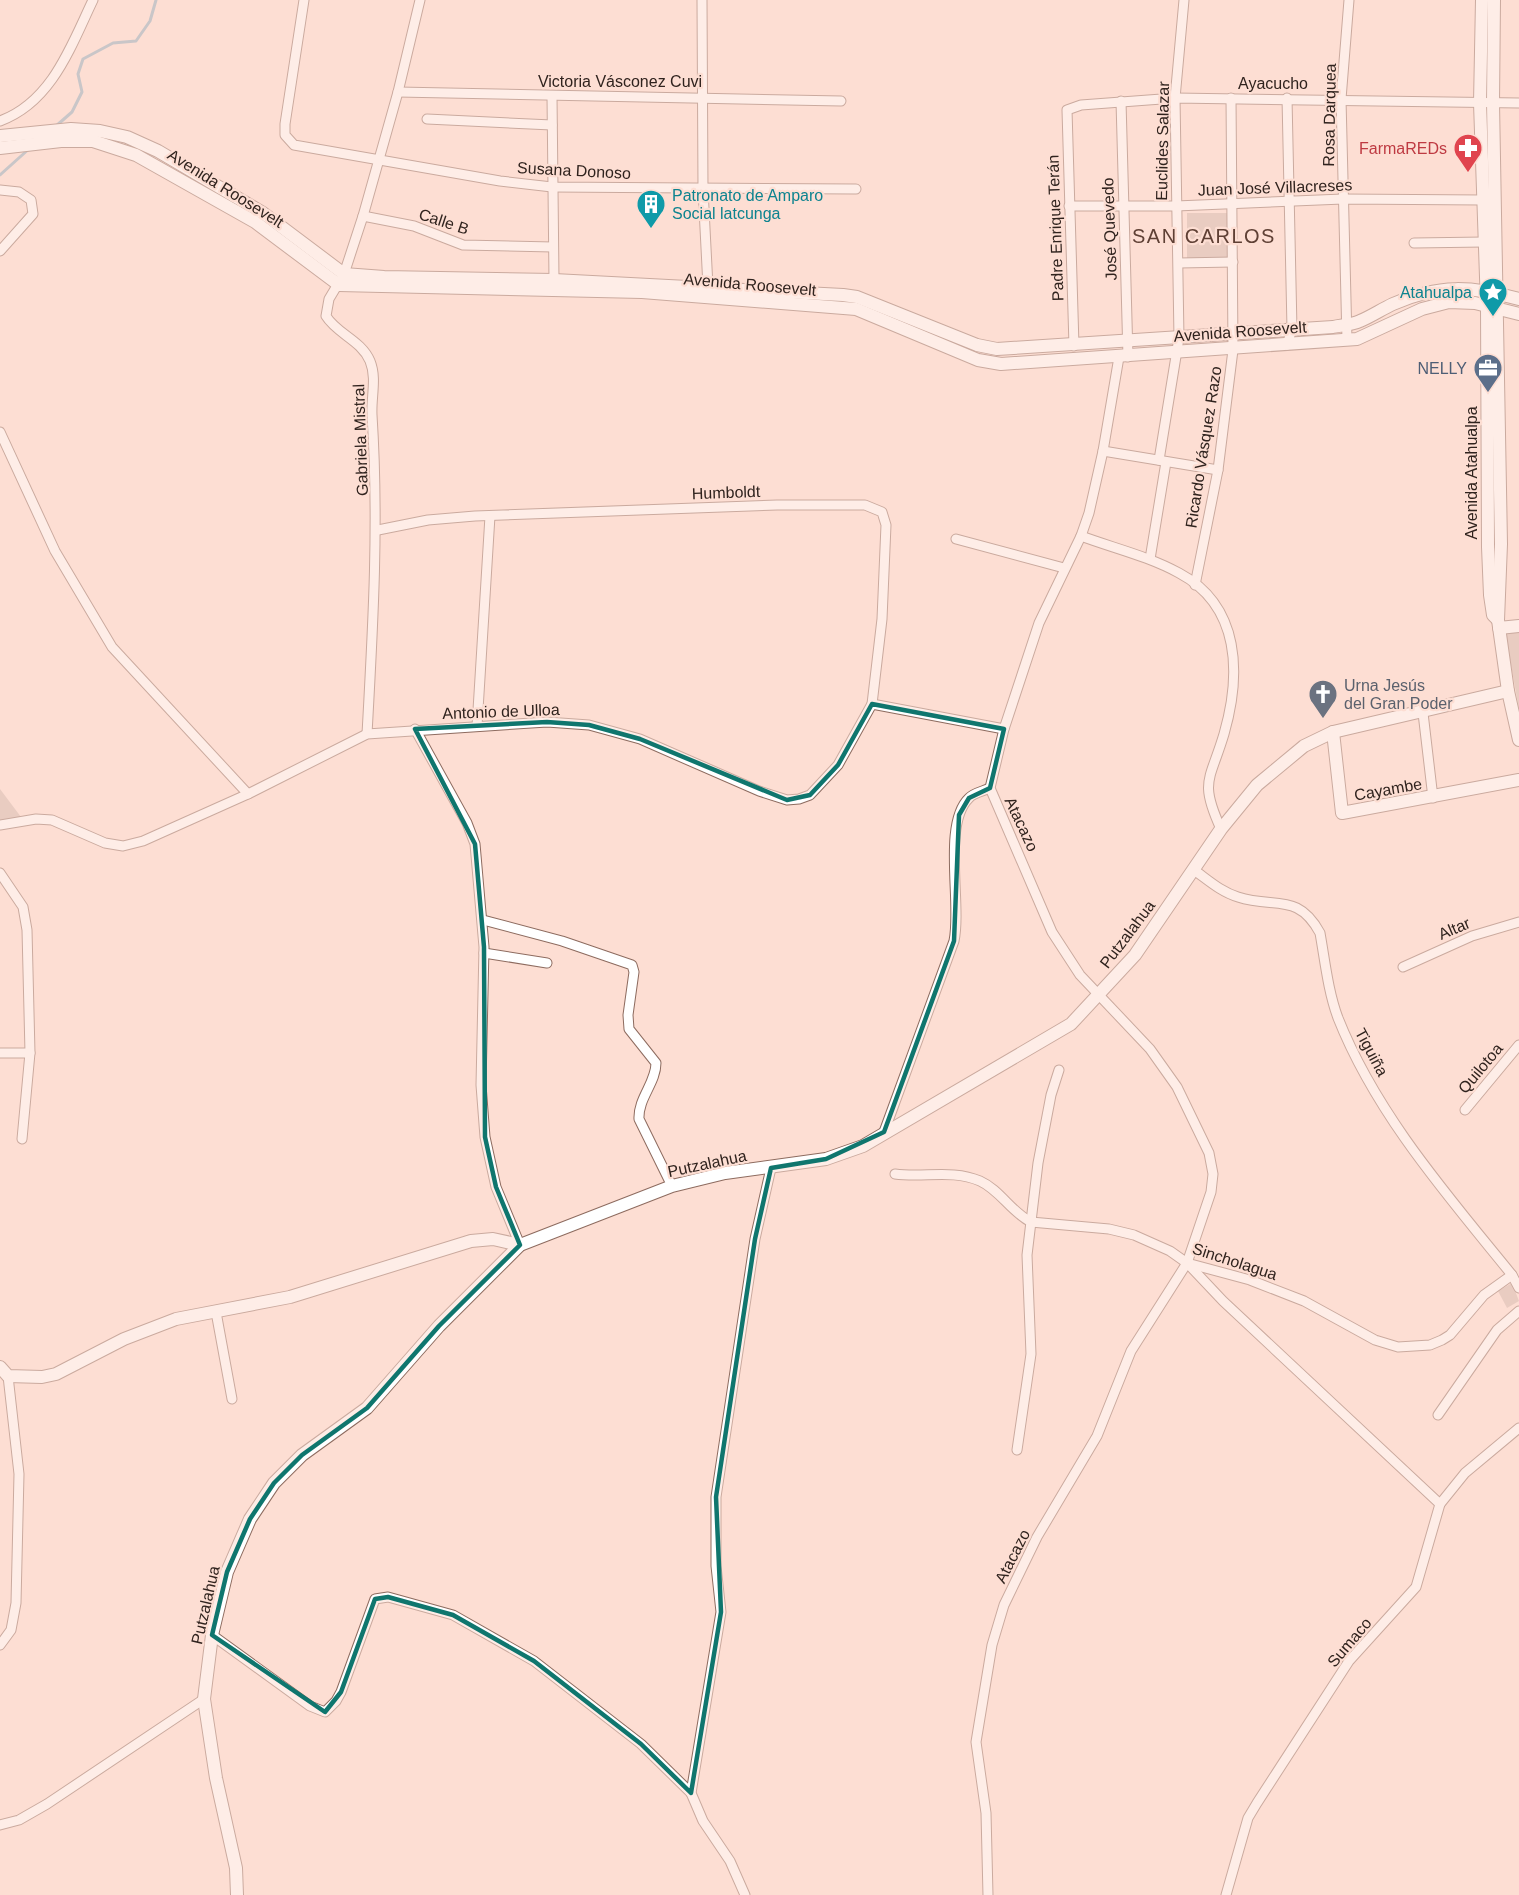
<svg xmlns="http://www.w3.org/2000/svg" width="1519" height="1895" font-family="Helvetica,sans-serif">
  <rect width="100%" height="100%" fill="#fdded3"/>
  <g fill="#d1b6ac">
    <rect x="1187" y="213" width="42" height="45"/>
    <polygon points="1519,631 1519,709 1505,632"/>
    <polygon points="0,789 24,821 0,825"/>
    <polygon points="1512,1283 1519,1301 1507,1308 1498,1291"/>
  </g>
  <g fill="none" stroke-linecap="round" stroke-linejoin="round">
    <g stroke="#8ba8ba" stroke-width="3">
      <polyline points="56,126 72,112 82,92 78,74 83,59 113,43 136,41 150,21 156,0"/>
      <polyline points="0,175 30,148"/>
    </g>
    <g stroke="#8d6b5f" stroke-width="11">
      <g id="minor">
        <polyline points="304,0 285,124 285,135 294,145 500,181 552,187 856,189"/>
        <polyline points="702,0 703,189 708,287"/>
        <polyline points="398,92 841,101"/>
        <polyline points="552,96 554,280"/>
        <polyline points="1287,98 1292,329 1287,345"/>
        <polyline points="1121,101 1128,357"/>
        <polyline points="427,119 552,125"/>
        <path d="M0,121C52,102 71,46 93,0"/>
        <polyline points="0,190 19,192 31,200 33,214 0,251"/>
        <polyline points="1069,206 1176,206 1343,199 1482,200"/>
        <polyline points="363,216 414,226 463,245 553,247"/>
        <polyline points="1414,243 1484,242"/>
        <polyline points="1179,263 1233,262"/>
        <polyline points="1347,340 1341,99 1349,0"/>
        <polyline points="1074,346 1067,110 1081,105 1175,98 1519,103"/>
        <polyline points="0,432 55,551 112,647 248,794"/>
        <polyline points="1103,451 1218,470"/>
        <polyline points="1159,460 1179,338 1175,98 1184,0"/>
        <polyline points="378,530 428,520 475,516 777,505 865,505 882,512 886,525 882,619 872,704"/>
        <path d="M1081,536C1113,548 1148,556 1179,573C1241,606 1241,675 1224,734C1210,781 1199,781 1221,829"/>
        <polyline points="956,539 1064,568"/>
        <polyline points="1150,559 1166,462"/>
        <polyline points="1195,585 1218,470 1233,350 1231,98"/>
        <polyline points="1423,713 1433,798"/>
        <polyline points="477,726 490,516"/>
        <polyline points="415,729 467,823 475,844 484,947 481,1085 485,1137 496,1187 520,1245"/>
        <path d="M367,734C373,626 379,523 372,415C371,397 377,378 370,361C361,340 337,334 326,316L329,299L344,274L363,216L398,92L420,0"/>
        <polyline points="0,825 36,819 52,820 105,843 123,846 143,841 248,794 367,734 547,722 589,725 640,739 759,791 787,800 799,799 810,795 838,765 872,704 1004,729"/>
        <path d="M1194,870C1208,880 1221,892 1238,897C1275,909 1298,892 1320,933C1325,961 1328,991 1338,1018C1376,1114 1448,1196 1512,1275L1519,1288"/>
        <polyline points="0,873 23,907 27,930 30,1053 22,1139"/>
        <path d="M483,920L562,941L632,965L634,972L628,1015L629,1029L656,1063C656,1083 638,1098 639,1119L672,1186"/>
        <polyline points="484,953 547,963"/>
        <polyline points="1403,967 1472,936 1519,922"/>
        <polyline points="0,1053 30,1053"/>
        <polyline points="1465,1110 1519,1045"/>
        <path d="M884,1132L954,941C962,904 942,824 969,798C973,793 984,791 990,788"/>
        <path d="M895,1174C924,1178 952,1169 980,1181C1000,1190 1011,1212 1031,1222L1109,1229L1134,1235L1170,1251L1187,1263L1250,1280L1304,1301L1375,1340L1398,1347L1430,1345L1442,1340L1450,1335L1484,1295L1512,1275"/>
        <polyline points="1189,1265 1223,1301 1440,1504"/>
        <polyline points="216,1312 232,1399"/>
        <polyline points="1438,1415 1497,1330 1519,1311"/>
        <polyline points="1017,1450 1031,1354 1027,1255 1038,1163 1051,1095 1059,1070"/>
        <polyline points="212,1635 310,1706 325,1712 336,1701 341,1692 375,1599 388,1597 453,1615 534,1661 641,1744 691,1793"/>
        <polyline points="0,1645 11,1630 16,1603 19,1474 8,1376"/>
        <polyline points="0,1825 19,1820 47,1804 204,1699"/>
        <polyline points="745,1895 730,1861 703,1821 691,1793 721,1612 716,1566 716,1497 755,1239 771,1168"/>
        <polyline points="988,1895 986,1813 976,1742 992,1645 1004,1605 1037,1537 1097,1436 1131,1351 1187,1263 1211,1192 1213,1174 1209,1153 1177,1087 1150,1049 1080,975 1052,932 990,788 1004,729 1039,623 1081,536 1089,513 1103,451 1119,357"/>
        <polyline points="1226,1895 1248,1818 1257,1803 1349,1661 1416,1587 1440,1504 1465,1473 1519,1428"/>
      </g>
    </g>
    <g stroke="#8d6b5f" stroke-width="14">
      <g id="tertiary">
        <polyline points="1482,0 1480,103 1487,306 1488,547 1490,595 1493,615 1498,620"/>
        <polyline points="1494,0 1493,103 1501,544 1498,620 1508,691 1519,740"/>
        <path d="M0,136L71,129L100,131L127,137L158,151L263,213L344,274L384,277L554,280L843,295L857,297L977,345L997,349L1333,327C1342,325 1352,325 1360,321C1372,316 1382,309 1393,304C1439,284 1472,286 1519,299"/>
        <polyline points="0,148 61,141 93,141 136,155 255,222 339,285 642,292 856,309 978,360 1001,364 1357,339 1422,309 1449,302 1475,303 1519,314"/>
        <polyline points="1499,628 1519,626"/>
        <polyline points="1333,732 1342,813 1519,780"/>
        <polyline points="0,1367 8,1376 42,1377 56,1374 124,1339 176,1319 290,1297 471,1241 493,1239 520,1245"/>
        <polyline points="237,1895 236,1868 216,1778 204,1699 212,1635 227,1572 250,1519 274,1483 302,1455 367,1408 439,1326 520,1245 672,1186 725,1173 826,1159 863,1146 1071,1024 1135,955 1221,829 1257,785 1304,746 1333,732 1508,691"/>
      </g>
    </g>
    <use href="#minor" stroke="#fff" stroke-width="9"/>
    <use href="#tertiary" stroke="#fff" stroke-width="12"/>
  </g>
  <path d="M0 0H1519V1895H0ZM872,704L1004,729L990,788L969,798L959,815L954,941L884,1132L826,1159L771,1168L755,1239L716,1497L721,1612L691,1793L641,1744L534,1661L453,1615L388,1597L375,1599L341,1692L325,1712L212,1635L227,1572L250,1519L274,1483L302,1455L367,1408L439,1326L520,1245L496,1187L485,1137L484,947L475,844L415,729L547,722L589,725L640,739L787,800L810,795L838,765Z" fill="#fdded3" fill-opacity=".55" fill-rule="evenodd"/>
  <path fill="none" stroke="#0f766e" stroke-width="4.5" stroke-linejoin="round" d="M872,704L1004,729L990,788L969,798L959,815L954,941L884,1132L826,1159L771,1168L755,1239L716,1497L721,1612L691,1793L641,1744L534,1661L453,1615L388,1597L375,1599L341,1692L325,1712L212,1635L227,1572L250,1519L274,1483L302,1455L367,1408L439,1326L520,1245L496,1187L485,1137L484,947L475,844L415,729L547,722L589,725L640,739L787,800L810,795L838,765Z"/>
  <defs>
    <g id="pharmacy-pin" transform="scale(1.5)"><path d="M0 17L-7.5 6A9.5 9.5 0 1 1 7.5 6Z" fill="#e0444e" stroke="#fdded3"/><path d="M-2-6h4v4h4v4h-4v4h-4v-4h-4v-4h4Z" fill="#fff"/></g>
    <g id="building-pin" transform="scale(1.5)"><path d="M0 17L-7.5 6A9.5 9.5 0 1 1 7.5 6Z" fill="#0f9aa8" stroke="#fdded3"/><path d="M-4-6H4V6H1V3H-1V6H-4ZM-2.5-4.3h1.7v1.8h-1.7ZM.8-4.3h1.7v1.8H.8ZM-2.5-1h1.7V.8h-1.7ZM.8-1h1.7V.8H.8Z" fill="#fff"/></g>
    <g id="sight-pin" transform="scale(1.5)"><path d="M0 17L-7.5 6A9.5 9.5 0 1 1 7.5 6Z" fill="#0f9aa8" stroke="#fdded3"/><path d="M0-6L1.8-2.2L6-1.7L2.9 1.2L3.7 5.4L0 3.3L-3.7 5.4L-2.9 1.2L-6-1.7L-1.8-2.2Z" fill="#fff"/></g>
    <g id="office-pin" transform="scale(1.5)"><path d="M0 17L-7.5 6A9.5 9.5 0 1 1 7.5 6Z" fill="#5c6f8a" stroke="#fdded3"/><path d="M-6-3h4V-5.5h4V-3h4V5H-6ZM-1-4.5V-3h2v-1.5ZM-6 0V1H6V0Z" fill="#fff"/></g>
    <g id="church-pin" transform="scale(1.5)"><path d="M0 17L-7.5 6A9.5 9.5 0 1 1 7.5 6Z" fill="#6b7280" stroke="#fdded3"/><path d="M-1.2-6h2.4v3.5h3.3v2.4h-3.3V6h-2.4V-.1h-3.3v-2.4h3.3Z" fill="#fff"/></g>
  </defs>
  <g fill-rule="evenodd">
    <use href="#pharmacy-pin" x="1468" y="148"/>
    <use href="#building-pin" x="651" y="204"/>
    <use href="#sight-pin" x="1493" y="292"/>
    <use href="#office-pin" x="1488" y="368"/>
    <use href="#church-pin" x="1323" y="694"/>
  </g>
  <g text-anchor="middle" stroke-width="4.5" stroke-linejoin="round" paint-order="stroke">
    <g font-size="16" fill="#30231e" stroke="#fdded3">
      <text x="620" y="87">Victoria Vásconez Cuvi</text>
      <text x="1273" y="89">Ayacucho</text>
      <text transform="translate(1329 115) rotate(-89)" y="6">Rosa Darquea</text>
      <text transform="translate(1162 141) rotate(-89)" y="6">Euclides Salazar</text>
      <text transform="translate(574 170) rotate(3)" y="6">Susana Donoso</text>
      <text transform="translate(1275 187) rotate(-2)" y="6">Juan José Villacreses</text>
      <text transform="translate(226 188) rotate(32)" y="6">Avenida Roosevelt</text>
      <text transform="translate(444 221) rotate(18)" y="6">Calle B</text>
      <text transform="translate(1055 228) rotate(-92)" y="6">Padre Enrique Terán</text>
      <text transform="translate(1109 229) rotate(-92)" y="6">José Quevedo</text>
      <text transform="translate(750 284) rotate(5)" y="6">Avenida Roosevelt</text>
      <text transform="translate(1240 331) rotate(-4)" y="6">Avenida Roosevelt</text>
      <text transform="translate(360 440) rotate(-92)" y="6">Gabriela Mistral</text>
      <text transform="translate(1203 447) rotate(-81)" y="6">Ricardo Vásquez Razo</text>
      <text transform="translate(1471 473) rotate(-90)" y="6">Avenida Atahualpa</text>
      <text transform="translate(726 492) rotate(-2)" y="6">Humboldt</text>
      <text transform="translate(501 711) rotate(-2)" y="6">Antonio de Ulloa</text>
      <text transform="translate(1388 789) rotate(-10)" y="6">Cayambe</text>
      <text transform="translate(1022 824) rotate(65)" y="6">Atacazo</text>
      <text transform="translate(1454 928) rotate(-23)" y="6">Altar</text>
      <text transform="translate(1127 934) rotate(-53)" y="6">Putzalahua</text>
      <text transform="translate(1372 1052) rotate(62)" y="6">Tiguiña</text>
      <text transform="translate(1480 1068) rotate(-50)" y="6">Quilotoa</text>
      <text transform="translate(707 1163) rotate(-12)" y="6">Putzalahua</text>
      <text transform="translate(1235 1261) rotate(18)" y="6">Sincholagua</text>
      <text transform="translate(1012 1556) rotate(-63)" y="6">Atacazo</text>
      <text transform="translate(205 1605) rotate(-77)" y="6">Putzalahua</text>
      <text transform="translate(1349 1642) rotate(-50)" y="6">Sumaco</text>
    </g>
    <g font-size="16" fill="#be3a42" stroke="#fdded3" text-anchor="end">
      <text x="1447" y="154">FarmaREDs</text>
    </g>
    <g font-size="16" fill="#0d838f" stroke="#fdded3" text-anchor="start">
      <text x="672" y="201">Patronato de Amparo<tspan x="672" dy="18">Social latcunga</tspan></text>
      <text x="1472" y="298" text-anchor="end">Atahualpa</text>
    </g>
    <g font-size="16" fill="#4e5e75" stroke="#fdded3" text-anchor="end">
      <text x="1467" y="374">NELLY</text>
    </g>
    <g font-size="16" fill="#5b616d" stroke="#fdded3" text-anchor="start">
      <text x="1344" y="691">Urna Jesús<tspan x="1344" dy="18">del Gran Poder</tspan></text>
    </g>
    <g font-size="20" letter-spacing="1.5" fill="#5f4035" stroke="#fdded3">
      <text x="1204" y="243">SAN CARLOS</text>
    </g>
  </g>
</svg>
